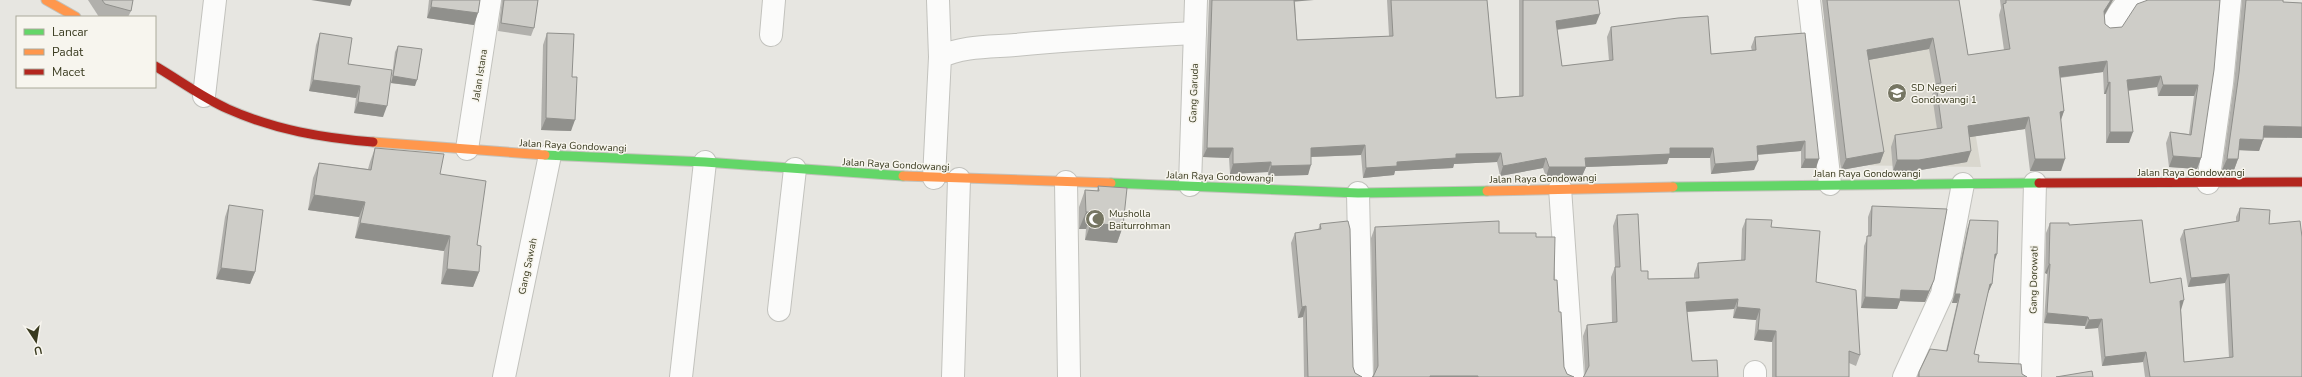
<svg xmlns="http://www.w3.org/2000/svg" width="2302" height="377" font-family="'Nunito Sans',sans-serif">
  <rect width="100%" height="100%" fill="#e7e6e1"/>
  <polygon fill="#d9d7ce" points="1939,0 1953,0 1981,167 1838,165 1814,21"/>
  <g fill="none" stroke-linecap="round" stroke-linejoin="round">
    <g stroke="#c2c2bd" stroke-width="24">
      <g id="street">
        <polyline points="938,0 940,57"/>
        <polyline points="1809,0 1830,184"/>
        <path d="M2111,28C2118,13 2123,2 2140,0"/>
        <polyline points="771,35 774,0"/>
        <polyline points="204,96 215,0"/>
        <polyline points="467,149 490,0"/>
        <path d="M934,178L940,57C962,46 990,47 1015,45C1075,39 1135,36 1195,33"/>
        <polyline points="1066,182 1069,377"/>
        <polyline points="2208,183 2222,83 2230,0"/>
        <polyline points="1190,185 1196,0"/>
        <polyline points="1560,188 1573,377"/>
        <polyline points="1358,193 1362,377"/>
        <polyline points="779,310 795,169"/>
        <polyline points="504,377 550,155"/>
        <polyline points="681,377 705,162"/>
        <polyline points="953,377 959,179"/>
        <polyline points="1755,377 1755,372"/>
        <polyline points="1904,377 1942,294 1963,184"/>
        <polyline points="2030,377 2035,183"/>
      </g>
    </g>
    <g stroke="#c3c2bb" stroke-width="11">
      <g id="fast">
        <polyline points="545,155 705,162 903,176"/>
        <polyline points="1111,183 1358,193 1487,191"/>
        <polyline points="1673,187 2039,183"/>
      </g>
    </g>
    <g stroke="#c3c2bb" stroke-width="11">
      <g id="slow">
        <polyline points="46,0 76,17"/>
        <polyline points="373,142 545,155"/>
        <polyline points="903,176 1111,183"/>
        <polyline points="1487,191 1673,187"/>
      </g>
    </g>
    <g stroke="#c3c2bb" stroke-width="11">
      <g id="jam">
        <path d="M155,66C179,80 203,98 228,109C275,130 323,138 373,142"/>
        <polyline points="2039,183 2302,182"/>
      </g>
    </g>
    <use href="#street" stroke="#fbfbfa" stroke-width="22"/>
    <use href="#fast" stroke="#63d668" stroke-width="9"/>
    <use href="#slow" stroke="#ff974d" stroke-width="9"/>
    <use href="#jam" stroke="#b3261e" stroke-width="9"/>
  </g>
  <g fill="#b1b0ac">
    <polygon points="88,0 133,0 131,11 128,17 99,17"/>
    <polygon points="429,0 480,0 474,25 427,18"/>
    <polygon points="502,0 538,0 534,28 531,36 498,31"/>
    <polygon points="1209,0 1295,2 1297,40 1389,36 1387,0 1487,0 1496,98 1519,96 1519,0 1598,0 1596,24 1557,30 1562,66 1609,61 1607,37 1611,27 1711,54 1752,51 1751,47 1755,37 1805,33 1816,168 1801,168 1801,151 1757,155 1754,170 1711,174 1710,158 1669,158 1667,164 1586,167 1582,176 1546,177 1543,168 1500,176 1497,162 1454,164 1453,168 1395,171 1394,175 1363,178 1361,155 1311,157 1308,175 1268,176 1268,172 1230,174 1229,158 1203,157"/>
    <polygon points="1822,0 1959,0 1968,55 2004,50 1999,15 2001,8 2000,0 2113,0 2104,15 2105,24 2110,28 2122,27 2220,0 2201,158 2197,169 2169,167 2166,143 2170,132 2189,134 2194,96 2158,96 2157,87 2128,91 2129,143 2106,143 2106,94 2104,94 2103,72 2060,78 2064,111 2061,120 2061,171 2030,171 2025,129 1969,137 1967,162 1915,171 1893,171 1891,147 1895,135 1937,129 1932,95 1936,86 1929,49 1868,60 1884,152 1880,163 1841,170"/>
    <polygon points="2242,0 2283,0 2283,2 2302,3 2302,138 2263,138 2259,151 2239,150 2238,159 2234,170 2222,170 2234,84 2242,1"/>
    <polygon points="320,33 348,64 383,117 354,113 356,98 309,91 316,45"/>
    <polygon points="547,33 572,77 571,131 541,130 543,45"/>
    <polygon points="398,46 415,86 391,83 395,52"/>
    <polygon points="375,148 440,174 477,245 479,272 473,287 441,284 444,251 355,238 359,217 308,210 313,178 319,163 368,169 370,162"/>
    <polygon points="1098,186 1123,226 1117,243 1085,240 1086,229 1079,229 1079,207 1085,190 1097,191"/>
    <polygon points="229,205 255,272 250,284 216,279 225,217"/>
    <polygon points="1872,206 1930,290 1925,302 1900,301 1897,309 1861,308 1864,246 1868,236 1868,217"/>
    <polygon points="2240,208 2269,224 2302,377 2145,377 2143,362 2102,366 2098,328 2085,329 2085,326 2044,323 2047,274 2045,273 2046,233 2050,223 2069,225 2150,283 2181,310 2184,362 2229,358 2225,283 2188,287 2180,239 2184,230 2236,222 2236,217"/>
    <polygon points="1617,215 1641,271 1648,279 1694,278 1694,274 1698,263 1741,261 1742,229 1746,219 1771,227 1816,282 1860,355 1856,366 1849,363 1849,377 1772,377 1772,342 1754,340 1756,320 1733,318 1734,309 1687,312 1692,361 1584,376 1585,374 1583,336 1587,325 1612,323 1611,277 1615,267 1613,226"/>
    <polygon points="1970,220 1994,262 1992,284 1988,293 1974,354 1978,362 2022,374 2027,377 1917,377 1919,372 1946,351 1957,303 1952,303 1967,229"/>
    <polygon points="1320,224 1353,367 1355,373 1362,377 1304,377 1303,317 1298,318 1291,243 1295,233 1318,230"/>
    <polygon points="1375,227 1499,233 1536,237 1554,280 1559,312 1564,367 1567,374 1574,377 1372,377 1374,373 1371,238"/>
  </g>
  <g fill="#90908c">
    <polygon points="311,0 352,0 350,6"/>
    <polygon points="1291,0 1314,0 1290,2"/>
    <polygon points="2111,0 2113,0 2100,23 2104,11"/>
    <polygon points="431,7 478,13 474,25 427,18"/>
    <polygon points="1600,14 1596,24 1552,30 1556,21"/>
    <polygon points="1933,38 1929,49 1863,61 1867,50"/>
    <polygon points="2107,61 2103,72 2054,78 2059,67"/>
    <polygon points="393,76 417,80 415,86 391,83"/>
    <polygon points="2161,76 2157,87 2123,91 2127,80"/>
    <polygon points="313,80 360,86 356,98 309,91"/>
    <polygon points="2110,82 2106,94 2104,94 2108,83"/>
    <polygon points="2163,85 2198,85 2194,96 2158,96"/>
    <polygon points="358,102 387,106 383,117 354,113"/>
    <polygon points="2064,111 2060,122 2060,112"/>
    <polygon points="2029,117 2025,129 1964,138 1968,126"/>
    <polygon points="546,118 575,120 571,131 541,130"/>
    <polygon points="2264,126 2302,127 2302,138 2260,137"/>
    <polygon points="2110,132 2133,132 2129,143 2106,143"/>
    <polygon points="2240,139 2263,140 2259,151 2236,150"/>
    <polygon points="1805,141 1801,151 1753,155 1757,146"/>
    <polygon points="1365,145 1361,155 1308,157 1311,148"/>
    <polygon points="1207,148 1233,148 1229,158 1203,157"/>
    <polygon points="1670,148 1713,148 1710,158 1669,158 1667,164 1586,167 1582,176 1546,177 1549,167 1585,158"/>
    <polygon points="1971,151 1967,162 1915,171 1893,171 1897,160"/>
    <polygon points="1884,152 1880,163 1841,170 1846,159"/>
    <polygon points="1501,153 1497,162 1454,164 1453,168 1395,171 1394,175 1363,178 1366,168 1397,162 1456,154"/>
    <polygon points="2173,156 2201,158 2197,169 2169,167"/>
    <polygon points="1546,158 1543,168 1500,176 1503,166"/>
    <polygon points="1805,159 1819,159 1816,168 1801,168"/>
    <polygon points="2035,159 2065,159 2061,171 2030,171"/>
    <polygon points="2227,159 2238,159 2234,170 2222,170"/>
    <polygon points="1758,161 1754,170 1711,174 1715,164"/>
    <polygon points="1271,162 1268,172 1230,174 1233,164"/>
    <polygon points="1311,165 1308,175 1268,176 1271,166"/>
    <polygon points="314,195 365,202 359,217 308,210"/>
    <polygon points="1086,212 1092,212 1086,229 1079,229"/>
    <polygon points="360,223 450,236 444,251 355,238"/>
    <polygon points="1091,223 1123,226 1117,243 1085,240"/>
    <polygon points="1995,254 1997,254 1994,263"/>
    <polygon points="2049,264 2050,264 2047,274 2045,273"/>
    <polygon points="221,268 255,272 250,284 216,279"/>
    <polygon points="447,269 479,272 473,287 441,284"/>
    <polygon points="2229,274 2225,283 2188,287 2191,278"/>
    <polygon points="1934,280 1925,302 1900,301 1897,309 1861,308 1865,297 1901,290"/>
    <polygon points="1990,284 1992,284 1988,293 1987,293"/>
    <polygon points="1955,294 1960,294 1957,303 1952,303"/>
    <polygon points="1738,299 1734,309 1682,312 1686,302"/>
    <polygon points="2184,300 2181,310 2176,310 2180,301"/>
    <polygon points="1306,306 1303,317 1298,318 1302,307"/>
    <polygon points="1737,307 1760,309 1756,320 1733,318"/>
    <polygon points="2047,313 2088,317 2085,326 2044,323"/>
    <polygon points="2102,319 2098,328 2085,329 2089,320"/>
    <polygon points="1758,330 1776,331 1772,342 1754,340"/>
    <polygon points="2146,352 2143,362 2102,366 2105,357"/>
    <polygon points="1430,376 1478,376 1478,377 1429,377"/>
  </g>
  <g fill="#cecdc8" stroke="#90908c">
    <polygon points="102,0 133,0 131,11 105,4"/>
    <polygon points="432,0 480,0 478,13 431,7"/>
    <polygon points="504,0 538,0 534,28 501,23"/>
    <polygon points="1212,0 1294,0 1297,40 1393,36 1391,0 1487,0 1496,98 1523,96 1523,0 1598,0 1600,14 1556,21 1562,66 1613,60 1611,27 1678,18 1708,16 1711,54 1756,50 1755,37 1805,33 1819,159 1805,159 1805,141 1757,146 1758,161 1715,164 1713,148 1670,148 1670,154 1585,158 1586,167 1549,167 1546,158 1503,166 1501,153 1456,154 1456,158 1397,162 1397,166 1366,168 1365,145 1311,148 1311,165 1271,166 1271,162 1233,164 1233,148 1207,148"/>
    <polygon points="1827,0 1959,0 1968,55 2010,49 2003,4 2006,3 2006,0 2111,0 2104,11 2105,24 2110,28 2122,27 2137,4 2148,0 2220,0 2214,70 2201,158 2173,156 2170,132 2191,135 2198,85 2163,85 2161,76 2127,80 2133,132 2110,132 2110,82 2108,83 2107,61 2059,67 2064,111 2060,112 2065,159 2035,159 2029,117 1968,126 1971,151 1919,160 1897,160 1895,135 1942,128 1936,84 1941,83 1933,38 1867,50 1884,152 1846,159"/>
    <polygon points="2246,0 2283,0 2283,2 2302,3 2302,127 2264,126 2263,140 2240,139 2238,159 2227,159 2239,73"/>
    <polygon points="320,33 352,38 348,64 392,70 387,106 358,102 360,86 313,80"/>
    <polygon points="547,33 574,34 572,77 577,77 575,120 546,118"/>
    <polygon points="398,46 422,49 417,80 393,76"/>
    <polygon points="375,148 444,154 440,174 486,181 477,245 481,246 479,272 447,269 450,236 360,223 365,202 314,195 319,163 371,170"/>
    <polygon points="1098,186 1127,188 1123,226 1091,223 1092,212 1086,212 1085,190 1099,191"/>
    <polygon points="229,205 263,210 255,272 221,268"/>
    <polygon points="1872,206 1947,209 1934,280 1929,291 1901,290 1900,299 1865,297 1867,236 1871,236"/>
    <polygon points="2240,208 2270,210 2269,224 2300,221 2302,237 2302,377 2150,377 2146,352 2105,357 2102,319 2089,320 2088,317 2047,313 2050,264 2049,264 2050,223 2069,223 2069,225 2142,220 2150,283 2181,278 2184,300 2180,301 2184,362 2233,357 2229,274 2191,278 2184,230 2239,221"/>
    <polygon points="1638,214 1641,271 1648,271 1648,279 1699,278 1698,263 1745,260 1746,219 1772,220 1771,227 1820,231 1816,282 1856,290 1860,355 1849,351 1849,377 1776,377 1776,331 1758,330 1760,309 1737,307 1738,299 1686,302 1692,361 1717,360 1718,377 1583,377 1584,376 1589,366 1587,325 1617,322 1615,267 1620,267 1617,215"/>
    <polygon points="1970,220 1998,221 1997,254 1995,254 1992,284 1990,284 1974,354 1979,355 1978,362 2021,364 2022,374 2027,377 1919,377 1919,372 1930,349 1947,351 1960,294 1955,294"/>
    <polygon points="1348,221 1350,229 1353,367 1355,373 1362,377 1308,377 1306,306 1302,307 1295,233 1321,229 1320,224"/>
    <polygon points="1499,221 1499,233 1536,233 1536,237 1555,237 1554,280 1557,280 1559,312 1561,312 1564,367 1567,374 1574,377 1478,377 1478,376 1430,376 1430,377 1372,377 1373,377 1378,366 1375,227"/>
    <polygon points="2092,371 2093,377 2056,377"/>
  </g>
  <defs>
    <g id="school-disc" transform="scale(1)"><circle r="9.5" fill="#767663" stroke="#f7f5ee"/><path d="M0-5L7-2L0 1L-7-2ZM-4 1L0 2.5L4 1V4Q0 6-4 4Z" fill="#fff"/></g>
    <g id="mosque-disc" transform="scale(1)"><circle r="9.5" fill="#767663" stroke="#f7f5ee"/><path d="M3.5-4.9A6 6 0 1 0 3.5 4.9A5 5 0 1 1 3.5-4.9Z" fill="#fff"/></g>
  </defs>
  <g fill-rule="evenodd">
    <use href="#school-disc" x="1897" y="93"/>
    <use href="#mosque-disc" x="1095" y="219"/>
  </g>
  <g text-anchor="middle" stroke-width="3" stroke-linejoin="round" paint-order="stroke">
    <g font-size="10" fill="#393a1f" stroke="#f7f5ee">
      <text transform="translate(479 75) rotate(-81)" y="4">Jalan Istana</text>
      <text transform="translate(1193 93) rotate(-88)" y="4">Gang Garuda</text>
      <text transform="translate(573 145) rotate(3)" y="4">Jalan Raya Gondowangi</text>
      <text transform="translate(896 164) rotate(3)" y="4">Jalan Raya Gondowangi</text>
      <text x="2191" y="176">Jalan Raya Gondowangi</text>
      <text x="1867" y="177">Jalan Raya Gondowangi</text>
      <text transform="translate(1220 176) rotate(2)" y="4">Jalan Raya Gondowangi</text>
      <text transform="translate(1543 178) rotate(-1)" y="4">Jalan Raya Gondowangi</text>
      <text transform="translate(527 266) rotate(-78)" y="4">Gang Sawah</text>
      <text transform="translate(2033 280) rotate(-89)" y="4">Gang Dorowati</text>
    </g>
    <g font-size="10" fill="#393a1f" stroke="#f7f5ee" text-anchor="start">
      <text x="1911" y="91">SD Negeri<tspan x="1911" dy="12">Gondowangi 1</tspan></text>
      <text x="1109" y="217">Musholla<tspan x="1109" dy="12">Baiturrohman</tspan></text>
    </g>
  </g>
  <rect x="16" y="16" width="140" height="72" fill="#f7f5ee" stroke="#abaa9b"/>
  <rect x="24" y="29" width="20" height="6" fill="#63d668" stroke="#abaa9b"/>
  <text x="52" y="36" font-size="12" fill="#393a1f">Lancar</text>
  <rect x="24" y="49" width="20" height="6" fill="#ff974d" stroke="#abaa9b"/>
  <text x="52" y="56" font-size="12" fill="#393a1f">Padat</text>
  <rect x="24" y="69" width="20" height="6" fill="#b3261e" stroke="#abaa9b"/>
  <text x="52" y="76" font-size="12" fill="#393a1f">Macet</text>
  <g transform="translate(36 341) rotate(168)" stroke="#f7f5ee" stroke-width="3" paint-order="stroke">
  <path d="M0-3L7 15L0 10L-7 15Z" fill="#393a1f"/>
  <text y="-6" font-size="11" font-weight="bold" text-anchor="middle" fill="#393a1f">U</text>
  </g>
</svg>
